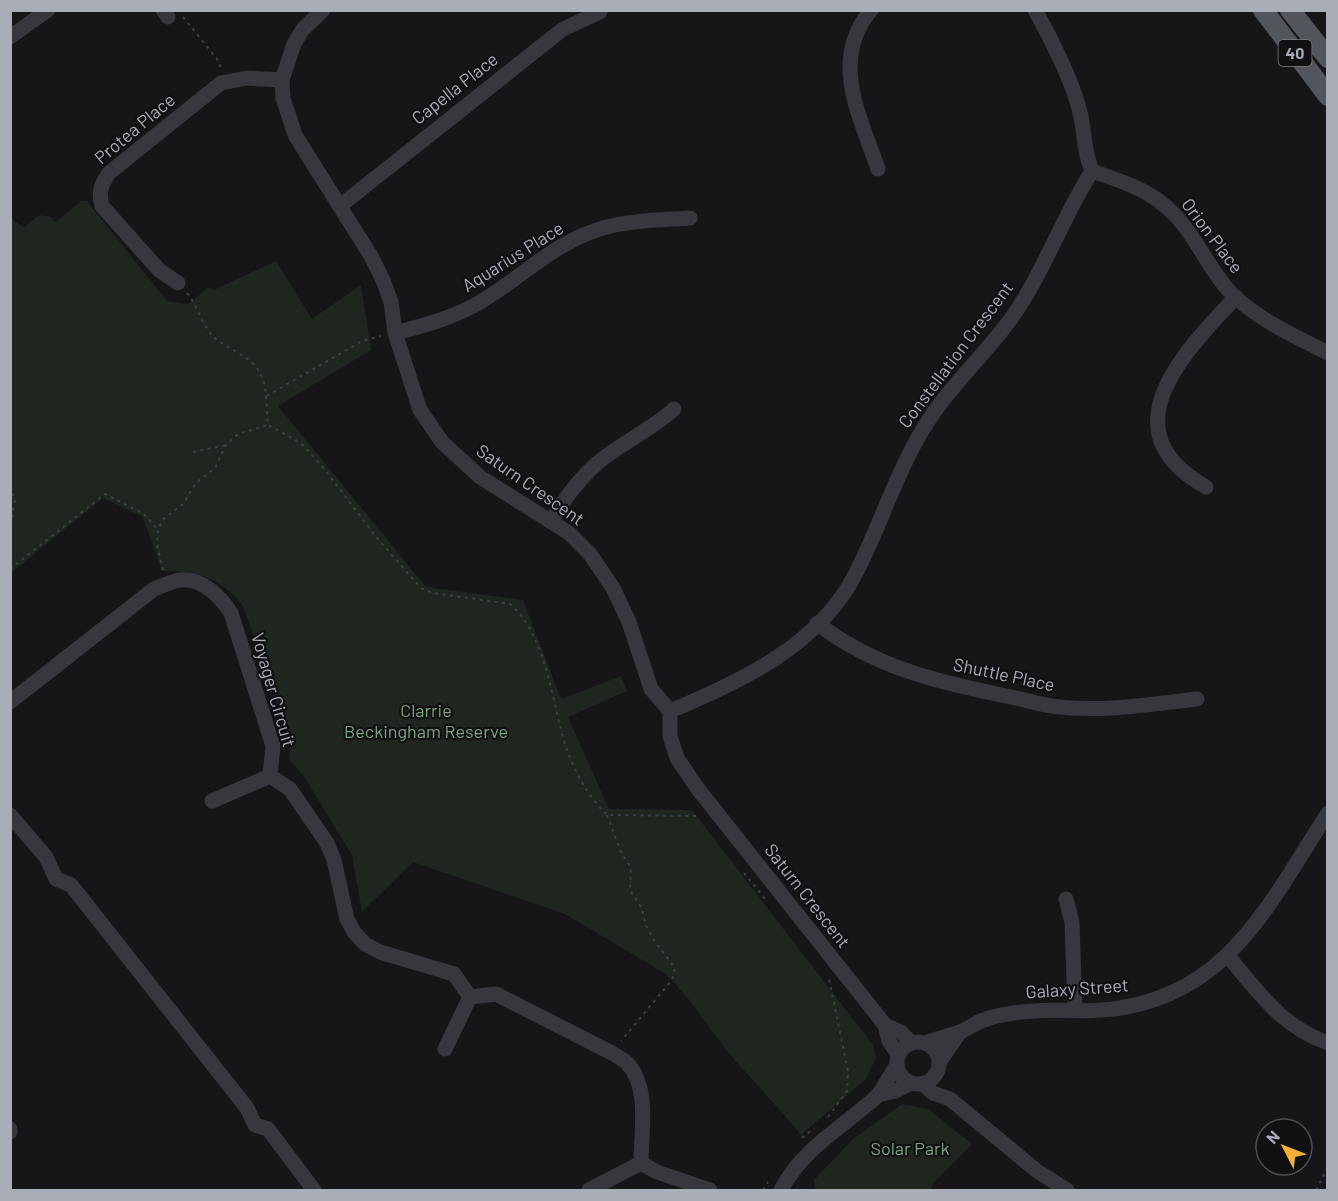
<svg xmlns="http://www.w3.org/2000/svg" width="1338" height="1201" font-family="Barlow,sans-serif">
  <rect width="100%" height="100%" fill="#161618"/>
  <g fill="#1e261f">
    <path d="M81,201H87L167,301L188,304L209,287L214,290L276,261L312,319L361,285L371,350L278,406L426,587L523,600L561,699L621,676L627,691L568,717L609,809L692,810L873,1045L876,1058L866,1079L801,1135C779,1108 756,1084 734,1059C709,1031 692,997 664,973L565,914L413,862L362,912L352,855L303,775L290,761L289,737L243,606C220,577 198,571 162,571L143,517L103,498L11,573V218L24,228L39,215L51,217L55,222Z"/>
    <polygon points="902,1104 928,1109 972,1144 931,1186 932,1190 816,1190 814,1180 853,1139"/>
  </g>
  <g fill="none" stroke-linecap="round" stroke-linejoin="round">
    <g stroke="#3d3f44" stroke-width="2" stroke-dasharray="3 4.5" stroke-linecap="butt">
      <polyline points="183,17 217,59 221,68"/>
      <path d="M187,293C198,306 202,327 214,337C225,347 239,352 250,361C270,377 265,402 268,425L301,443L322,466L377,538L421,588L433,593L510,604C543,633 550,686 560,726C568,760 583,791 607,815L700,816"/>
      <polyline points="267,396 362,341 381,336"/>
      <polyline points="193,452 226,445"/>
      <polyline points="10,486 15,500 10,530"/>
      <polyline points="10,569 105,494 144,514 158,530"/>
      <polyline points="163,570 157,545 158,530 162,520 183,504 196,483 215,468 226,445 238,434 268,425"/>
      <polyline points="607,815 620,850 631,868 630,890 642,909 646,926 655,942 675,968 672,980 621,1041"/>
      <polyline points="744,873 767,901"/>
      <polyline points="828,1117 847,1091 848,1071 829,979"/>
      <polyline points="802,1138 814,1128"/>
      <polyline points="763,1190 768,1182"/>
      <polyline points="1316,1190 1328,1167"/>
    </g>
    <g stroke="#37383d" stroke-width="15">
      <polyline points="163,10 168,17"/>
      <polyline points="323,10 303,29 294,44 282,80 283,98 295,135 371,256 383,280 391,302 395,333 420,410 442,442 480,477 569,533 590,554 613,588 629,622 651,689 670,711 670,736 677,758 698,789 885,1025 889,1041 898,1054"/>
      <path d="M871,10C829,60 860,116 878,169"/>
      <polyline points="10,37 48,10"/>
      <path d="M1092,171C1130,184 1160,193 1185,227C1202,249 1213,275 1233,295C1259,320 1296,337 1328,353"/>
      <polyline points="340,206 563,29 600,12"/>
      <path d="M178,283L159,270L102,206C98,192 101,185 109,173L221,83L247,78L282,80"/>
      <path d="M395,333C422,326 449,319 473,306C518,282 551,243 603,228C631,220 661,220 690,218"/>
      <path d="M1206,487C1107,431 1182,354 1236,297"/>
      <path d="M551,522C564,499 580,477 601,460C625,441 652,429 674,409"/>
      <path d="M817,623C874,668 942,683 1011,697C1027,700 1044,706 1060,707C1105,712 1152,704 1197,699"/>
      <path d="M10,702L154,589C162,586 172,581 181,580C202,578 221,597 231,613L273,746L270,776L290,789L327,843L334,860L347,919L354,932L365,944L380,952L454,974L470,997L496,994L612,1053C617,1056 623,1059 627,1063C650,1086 641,1133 641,1163"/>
      <path d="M670,711C740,682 820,645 856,573C880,526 896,474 923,429C951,382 996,346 1024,299C1049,258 1066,212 1092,171C1084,153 1085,136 1081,117C1075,86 1051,38 1035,10"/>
      <polyline points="212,801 270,776"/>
      <polyline points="10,815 46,857 56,879 71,885 247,1108 255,1125 268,1129 314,1190"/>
      <polyline points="1066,899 1072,922 1075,1010"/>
      <path d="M1228,956C1258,992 1282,1027 1328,1043"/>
      <polyline points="885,1025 901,1032 911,1043"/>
      <circle cx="918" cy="1063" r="21"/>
      <path d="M926,1043C937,1038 949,1036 960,1032C967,1029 974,1024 981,1021C995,1015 1018,1012 1034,1011C1057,1009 1080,1012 1102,1010C1226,1001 1268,905 1328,813"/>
      <polyline points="445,1049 470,997"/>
      <polyline points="940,1061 960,1032"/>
      <polyline points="923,1084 933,1093 950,1099 1037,1171 1067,1190"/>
      <polyline points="878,1095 896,1091 911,1083"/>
      <polyline points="10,1129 10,1132"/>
      <polyline points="641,1163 657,1172 710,1190"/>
      <polyline points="589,1190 641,1163"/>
      <path d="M781,1190C802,1149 843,1127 876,1097C884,1089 889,1075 897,1066"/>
    </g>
    <g stroke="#53555c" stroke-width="20">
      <polyline points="1263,10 1328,96"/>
      <polyline points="1290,10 1328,58"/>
    </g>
  </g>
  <g text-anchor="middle" stroke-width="4.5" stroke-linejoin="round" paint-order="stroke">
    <rect fill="#111113" stroke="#7b7e86" stroke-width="1.5" x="1278.5" y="40" width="33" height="26" rx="4.5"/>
    <g font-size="16" font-weight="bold" fill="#a8adb8">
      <text x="1295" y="59">40</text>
    </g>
    <g font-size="18" fill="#a8adb8" stroke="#111113">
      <text transform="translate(455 89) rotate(-38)" y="6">Capella Place</text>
      <text transform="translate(135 129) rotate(-40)" y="6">Protea Place</text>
      <text transform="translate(1212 236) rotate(53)" y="6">Orion Place</text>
      <text transform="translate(513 257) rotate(-32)" y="6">Aquarius Place</text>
      <text transform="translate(956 355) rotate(-53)" y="6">Constellation Crescent</text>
      <text transform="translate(530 485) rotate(35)" y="6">Saturn Crescent</text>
      <text transform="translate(1004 675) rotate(12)" y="6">Shuttle Place</text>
      <text transform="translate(273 690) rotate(74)" y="6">Voyager Circuit</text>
      <text transform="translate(807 896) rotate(52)" y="6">Saturn Crescent</text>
      <text transform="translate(1077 989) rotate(-4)" y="6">Galaxy Street</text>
    </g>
    <g font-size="18" fill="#7fa381" stroke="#111113">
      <text x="426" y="717">Clarrie<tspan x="426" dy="21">Beckingham Reserve</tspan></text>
      <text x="910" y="1155">Solar Park</text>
    </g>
  </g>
  <rect width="1338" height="1201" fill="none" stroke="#a8adb8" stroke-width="24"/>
  <g transform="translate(1284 1147) rotate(312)"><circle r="28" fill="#111113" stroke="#4d4f55" stroke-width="1.5"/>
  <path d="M0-4.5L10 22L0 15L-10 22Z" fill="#f2b134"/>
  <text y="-9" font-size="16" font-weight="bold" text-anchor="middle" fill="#a8adb8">N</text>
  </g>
</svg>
